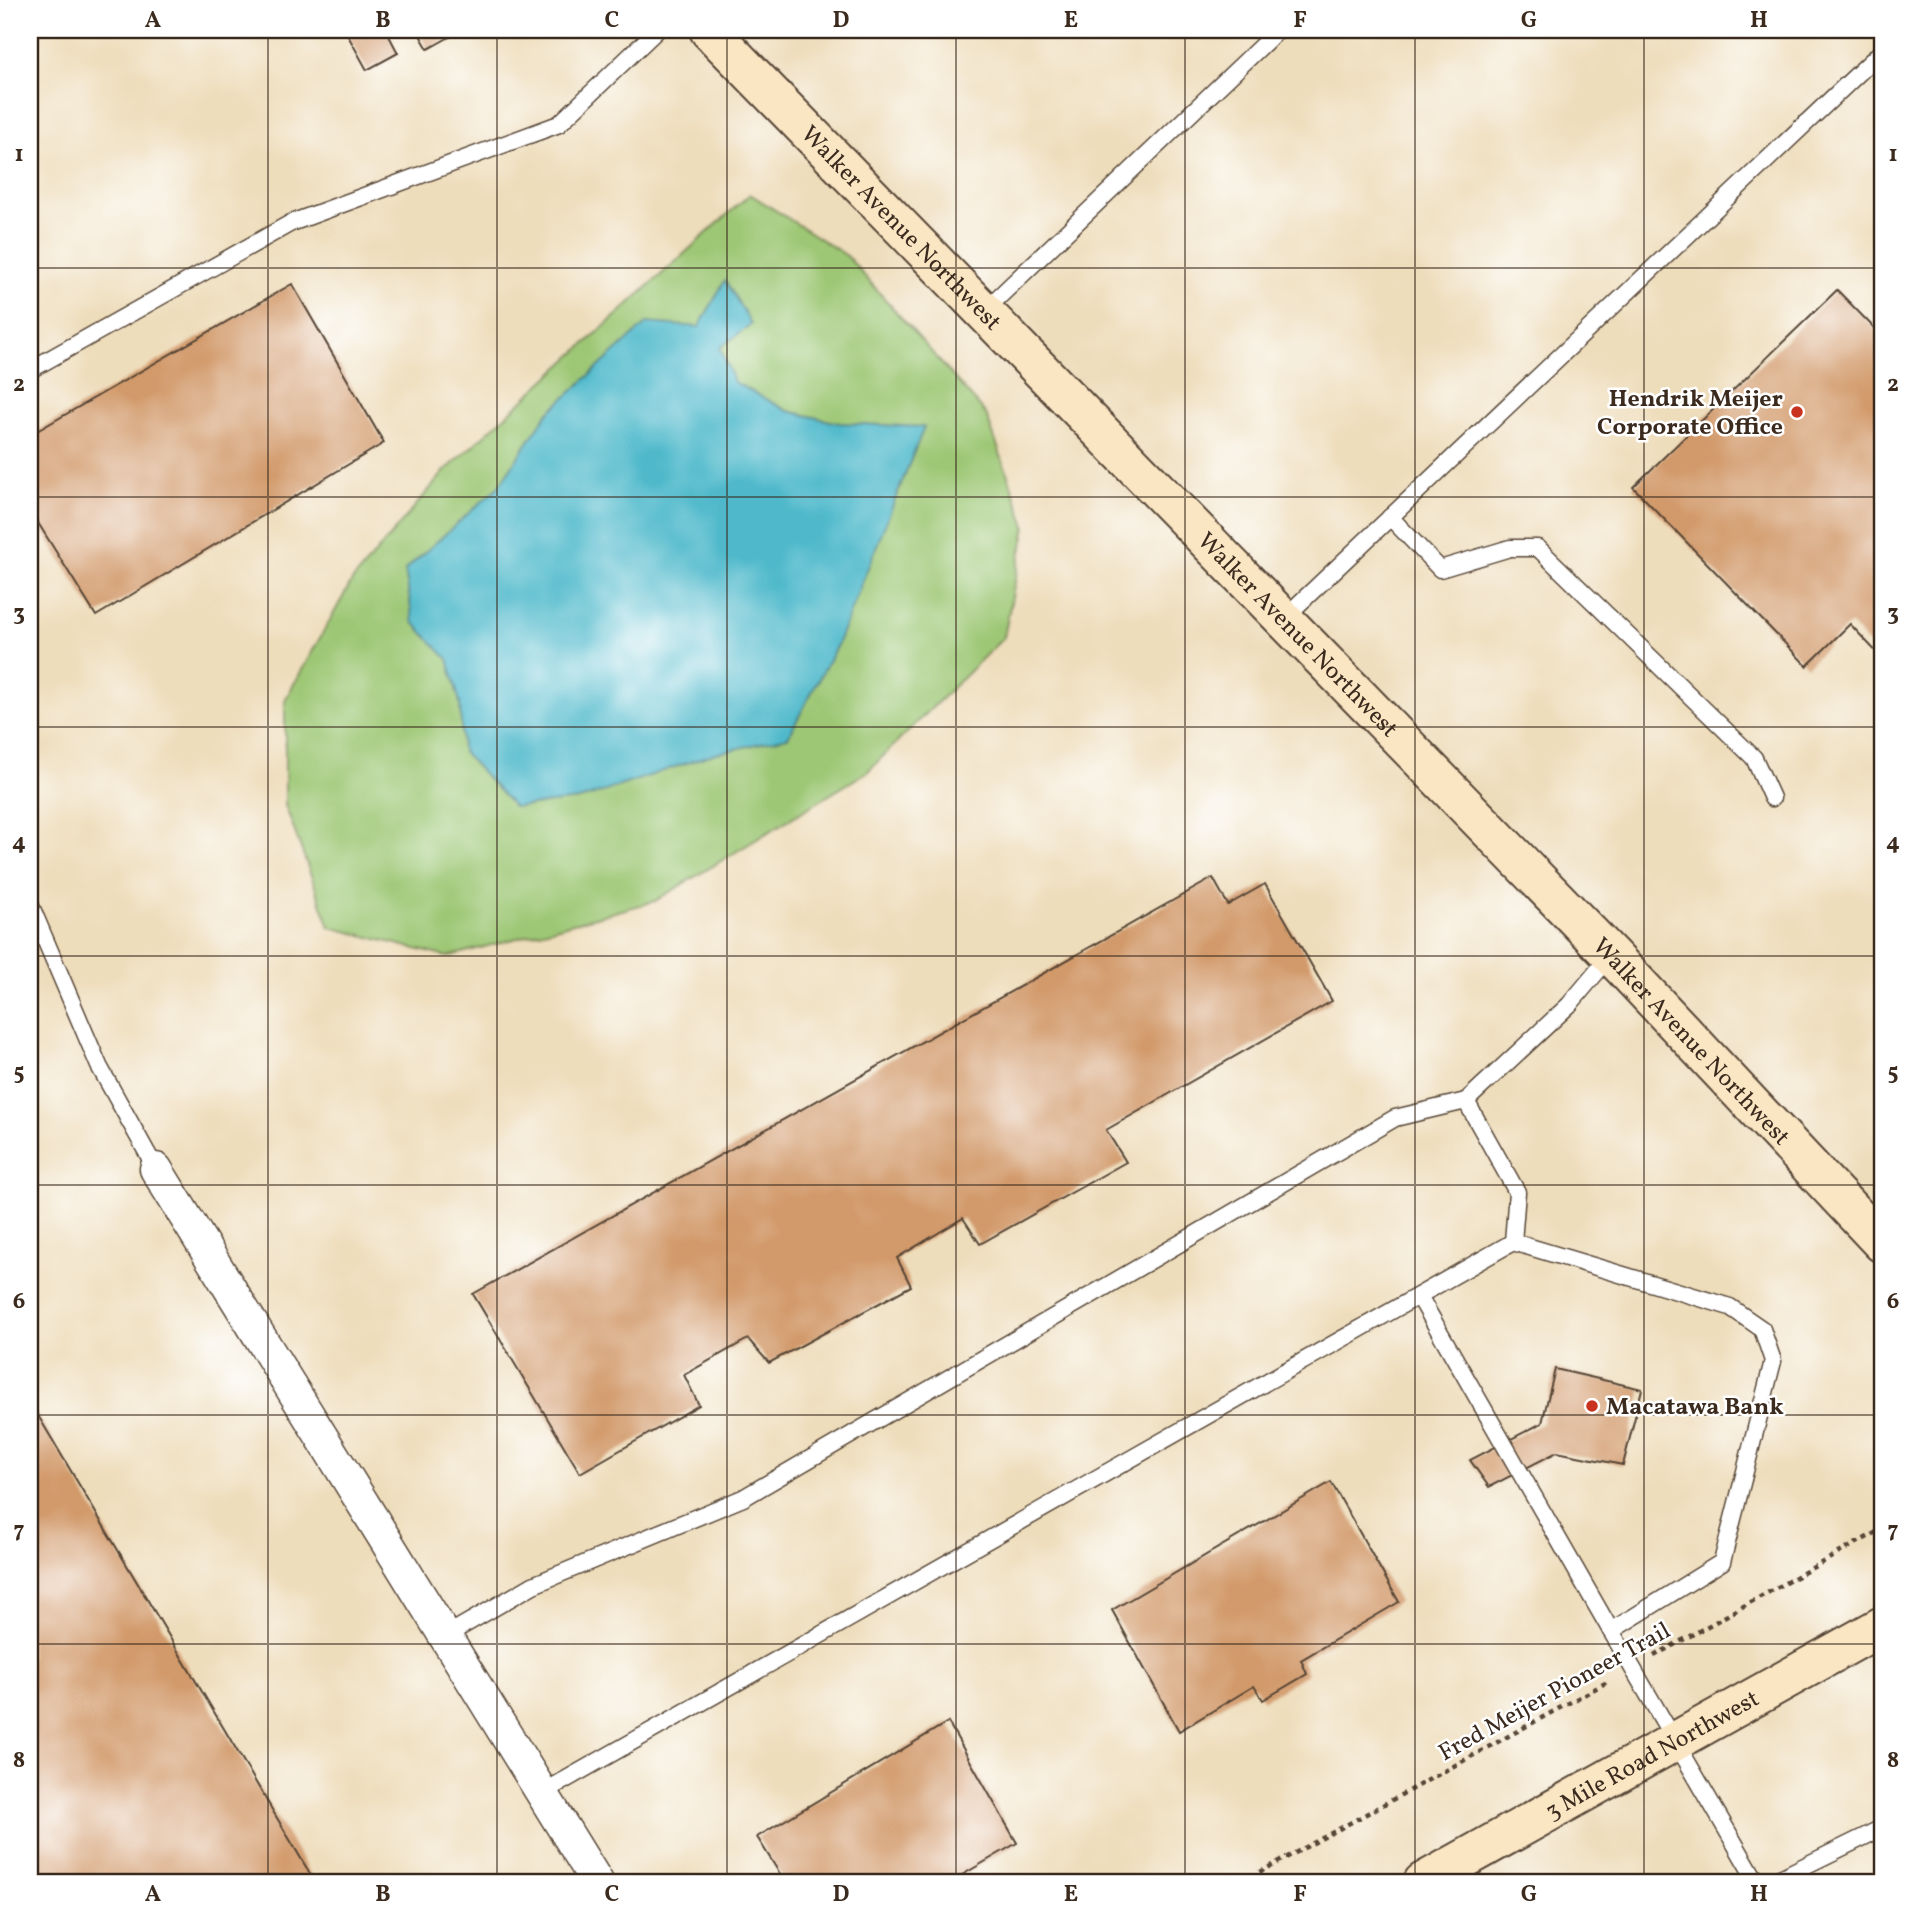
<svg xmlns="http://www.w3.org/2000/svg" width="1912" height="1912" font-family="Vollkorn,serif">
  <rect width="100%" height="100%" fill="#fff"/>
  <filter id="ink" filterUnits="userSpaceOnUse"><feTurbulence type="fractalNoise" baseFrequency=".0143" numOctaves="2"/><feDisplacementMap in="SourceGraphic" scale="14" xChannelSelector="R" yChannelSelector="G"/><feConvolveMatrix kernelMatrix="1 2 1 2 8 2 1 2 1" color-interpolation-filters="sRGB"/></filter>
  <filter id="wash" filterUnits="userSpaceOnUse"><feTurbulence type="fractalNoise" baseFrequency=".00686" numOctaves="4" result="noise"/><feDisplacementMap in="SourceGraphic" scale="28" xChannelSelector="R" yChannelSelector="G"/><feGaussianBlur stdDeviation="1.57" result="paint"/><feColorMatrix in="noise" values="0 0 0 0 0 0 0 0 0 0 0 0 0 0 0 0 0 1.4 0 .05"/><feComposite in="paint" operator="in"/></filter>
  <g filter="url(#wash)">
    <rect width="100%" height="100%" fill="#edb"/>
    <polygon fill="#9dc774" stroke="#6c7849" stroke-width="2" points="750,194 847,256 986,414 1026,526 1004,637 867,772 655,901 447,957 330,927 285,805 285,700 352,581 445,471"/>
    <polygon fill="#4fb9cb" stroke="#457274" stroke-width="2" points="725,280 751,324 720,348 734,382 788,411 839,423 924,427 837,645 788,737 713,754 579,800 514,807 462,751 460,703 448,659 413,622 405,570 498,487 547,414 647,323 699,327"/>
    <g id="blocks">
      <g fill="#d29a6b">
        <polygon points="355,30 386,30 398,53 367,70 347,34"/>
        <polygon points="417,30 462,30 428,49"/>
        <polygon points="292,284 384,443 96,616 30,510 30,435"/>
        <polygon points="1837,290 1882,336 1882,658 1850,624 1807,666 1633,487"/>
        <polygon points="1213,878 1228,905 1265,884 1332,1001 1106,1130 1126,1162 980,1244 963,1218 897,1258 911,1286 769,1363 748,1339 684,1375 699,1405 580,1473 473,1294"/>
        <polygon points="1555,1369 1642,1389 1623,1465 1557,1452 1489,1487 1470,1460 1542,1423"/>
        <polygon points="30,1402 315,1882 30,1882"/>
        <polygon points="1331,1482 1399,1602 1301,1660 1307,1674 1263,1700 1254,1686 1179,1731 1112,1610"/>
        <polygon points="948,1722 1017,1843 950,1882 785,1882 757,1837"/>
      </g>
    </g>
  </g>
  <g filter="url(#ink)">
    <use href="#blocks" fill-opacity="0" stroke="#564536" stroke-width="2"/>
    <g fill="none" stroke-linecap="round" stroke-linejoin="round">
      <g stroke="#564536" stroke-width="19">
        <g id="service">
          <polyline points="984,311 1278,30"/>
          <polyline points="30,370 291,223 559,124 657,30"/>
          <polyline points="1390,517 1440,569 1510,548 1538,548 1754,758 1772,798"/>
          <polyline points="1284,618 1882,51"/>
          <polyline points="30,904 99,1066 156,1169"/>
          <polyline points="1611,955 1569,1005 1466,1101 1517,1192 1513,1242 1730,1307 1762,1329 1773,1361 1722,1562 1611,1631 1757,1882"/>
          <polyline points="1419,1296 1611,1631"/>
          <polyline points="445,1636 533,1585 743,1498 1395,1118 1466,1101"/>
          <polyline points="542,1793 1513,1242"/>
          <polyline points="1772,1882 1882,1828"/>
        </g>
      </g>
      <g stroke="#564536" stroke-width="35">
        <polyline id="minor" points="156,1169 597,1882"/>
      </g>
      <g stroke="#564536" stroke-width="42">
        <g id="secondary">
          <path id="s1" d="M709,30L1611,955L1882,1243"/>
          <path id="s2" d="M1423,1882L1882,1626"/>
        </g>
      </g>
      <g stroke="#564536" stroke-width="4.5" stroke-dasharray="5 5" stroke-linecap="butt">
        <polyline points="1654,1656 1882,1529"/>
        <polyline points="1242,1882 1609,1681"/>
      </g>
      <use href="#service" stroke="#fff" stroke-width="16"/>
      <use href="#minor" stroke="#fff" stroke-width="32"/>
      <use href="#secondary" stroke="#fbe6c4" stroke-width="38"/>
    </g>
  </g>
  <path fill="none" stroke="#3b2a1e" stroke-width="2" stroke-opacity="0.55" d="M268,30V1882M497,30V1882M727,30V1882M956,30V1882M1185,30V1882M1415,30V1882M1644,30V1882M30,268H1882M30,497H1882M30,727H1882M30,956H1882M30,1185H1882M30,1415H1882M30,1644H1882"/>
  <g fill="#c8321e" stroke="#fff" stroke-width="2.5">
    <circle cx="1797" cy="412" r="7"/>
    <circle cx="1592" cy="1406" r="7"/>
  </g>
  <g text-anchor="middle" stroke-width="5" stroke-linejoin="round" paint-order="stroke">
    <g font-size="24" fill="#3b2a1e" stroke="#fff">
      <text dy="8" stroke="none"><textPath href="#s1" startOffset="276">Walker Avenue Northwest</textPath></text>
      <text dy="8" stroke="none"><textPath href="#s1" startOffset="844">Walker Avenue Northwest</textPath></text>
      <text dy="8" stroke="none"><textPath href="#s1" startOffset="1410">Walker Avenue Northwest</textPath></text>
      <text transform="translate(1554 1691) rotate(-29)" y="8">Fred Meijer Pioneer Trail</text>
      <text dy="8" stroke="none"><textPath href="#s2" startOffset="262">3 Mile Road Northwest</textPath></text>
    </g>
    <g font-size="24" font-weight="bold" fill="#3b2a1e" stroke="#fff" text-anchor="end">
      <text x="1783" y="406">Hendrik Meijer<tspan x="1783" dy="28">Corporate Office</tspan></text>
      <text x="1606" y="1414" text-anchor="start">Macatawa Bank</text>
    </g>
  </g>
  <rect width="1912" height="1912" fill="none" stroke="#fff" stroke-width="77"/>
  <rect x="38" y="38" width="1836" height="1836" fill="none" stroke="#3b2a1e" stroke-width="2.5"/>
  <g font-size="23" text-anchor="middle" font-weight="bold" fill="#3b2a1e">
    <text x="153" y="27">A</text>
    <text x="383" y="27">B</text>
    <text x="612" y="27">C</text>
    <text x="841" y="27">D</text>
    <text x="1071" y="27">E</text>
    <text x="1300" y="27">F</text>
    <text x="1529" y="27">G</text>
    <text x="1759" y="27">H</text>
    <text x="19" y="161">1</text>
    <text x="1893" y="161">1</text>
    <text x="19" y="391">2</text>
    <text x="1893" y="391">2</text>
    <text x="19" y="620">3</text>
    <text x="1893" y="620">3</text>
    <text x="19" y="849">4</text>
    <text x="1893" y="849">4</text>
    <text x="19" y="1079">5</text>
    <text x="1893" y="1079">5</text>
    <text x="19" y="1308">6</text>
    <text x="1893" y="1308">6</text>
    <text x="19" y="1537">7</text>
    <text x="1893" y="1537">7</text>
    <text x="19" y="1767">8</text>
    <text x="1893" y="1767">8</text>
    <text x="153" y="1901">A</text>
    <text x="383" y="1901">B</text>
    <text x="612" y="1901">C</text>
    <text x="841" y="1901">D</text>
    <text x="1071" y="1901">E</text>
    <text x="1300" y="1901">F</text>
    <text x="1529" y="1901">G</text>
    <text x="1759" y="1901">H</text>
  </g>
</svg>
